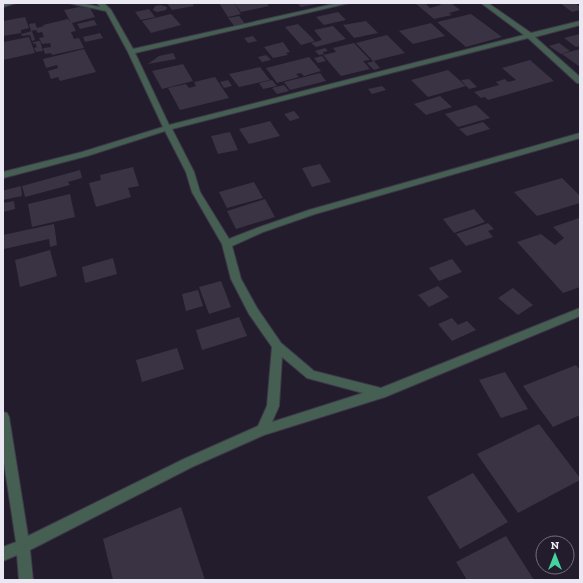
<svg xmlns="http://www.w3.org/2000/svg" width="583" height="583" font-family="'Zilla Slab',serif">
  <rect width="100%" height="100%" fill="#221c2c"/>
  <g fill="#3a3344">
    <polygon points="167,3 192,3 194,6 172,10"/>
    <polygon points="219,3 234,3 241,14 228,17"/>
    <polygon points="234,3 267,3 269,6 241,12"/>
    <polygon points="297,3 317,3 317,4 301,7"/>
    <polygon points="415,3 425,3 430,8 441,5 439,3 451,3 460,10 449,13 452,15 434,19"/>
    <polygon points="560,3 575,3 580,7 580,10 572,12"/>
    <polygon points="161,5 167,7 166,10 157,12 153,10 155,6"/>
    <polygon points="79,7 90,8 95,17 72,23 76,31 71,32 74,39 79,38 84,48 52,55 51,53 45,54 43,48 51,47 50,43 42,44 39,38 44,37 42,32 38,33 36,30 31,31 29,24 35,23 37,28 44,26 43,25 68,19 71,23 64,10"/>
    <polygon points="149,9 155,17 141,20 135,12"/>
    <polygon points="338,12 346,20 324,25 316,17"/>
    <polygon points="171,14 181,25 151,33 142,21"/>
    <polygon points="471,14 502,37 466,47 437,22"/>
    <polygon points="239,16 246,25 235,27 228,18"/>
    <polygon points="25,17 29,28 21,30 21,33 3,36 3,21"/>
    <polygon points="94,20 97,25 80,29 77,24"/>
    <polygon points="366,21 378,33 354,38 343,25"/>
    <polygon points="431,23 445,36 413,44 399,31"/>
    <polygon points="298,24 315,41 301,45 285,27"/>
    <polygon points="333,26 346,39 316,47 311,43 322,40 314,30"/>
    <polygon points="32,31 35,40 32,41 30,35 22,36 21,34"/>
    <polygon points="100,33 103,38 85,42 83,37"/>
    <polygon points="580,34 580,46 576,47 564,38"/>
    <polygon points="387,35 405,53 373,61 356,43"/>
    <polygon points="253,36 257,41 248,43 244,38"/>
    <polygon points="29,37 35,53 3,60 3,42"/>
    <polygon points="40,41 43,51 36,52 34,48 37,47 35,43 33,44 33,42"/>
    <polygon points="283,42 290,52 286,53 288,55 273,58 264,47"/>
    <polygon points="354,43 370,60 363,61 370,69 341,76 323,55 336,52 333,48"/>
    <polygon points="559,43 570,51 561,54 549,46"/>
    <polygon points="325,48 328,51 323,52 324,54 319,55 315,51"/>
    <polygon points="84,49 96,72 60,81 58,77 51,79 48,71 58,68 57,65 46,68 43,59"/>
    <polygon points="580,49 580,67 562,54"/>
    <polygon points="173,53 176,59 148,64 159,56"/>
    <polygon points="266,55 271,60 262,62 258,57"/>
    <polygon points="322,56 326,61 318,63 314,58"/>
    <polygon points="309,57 321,71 304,76 301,73 296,74 299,77 277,83 266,68"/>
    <polygon points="530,60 554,81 488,100 485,97 481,98 474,92 499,85 496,82 505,79 508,82 516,80 502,68"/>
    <polygon points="374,61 380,68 374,70 367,63"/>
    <polygon points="183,64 193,81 162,89 152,71"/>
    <polygon points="260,67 270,80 239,87 229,74"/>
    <polygon points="448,70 466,86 428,97 411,80"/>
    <polygon points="320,73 326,81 290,90 284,82"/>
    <polygon points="215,77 229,98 180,110 168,88 186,84 189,88 196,86 194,82"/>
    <polygon points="469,79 477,87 469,89 461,80"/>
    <polygon points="228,80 232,86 224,88 220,82"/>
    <polygon points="272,80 277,86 263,89 259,83"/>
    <polygon points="284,85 289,91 277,94 272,88"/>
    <polygon points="382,86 386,90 372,94 368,89"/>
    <polygon points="440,96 452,107 426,115 414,104"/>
    <polygon points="476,105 490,118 458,127 445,114"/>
    <polygon points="294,111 300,118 290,121 284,114"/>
    <polygon points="270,121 280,136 249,144 239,129"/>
    <polygon points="483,122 490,129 467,136 459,129"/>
    <polygon points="230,132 238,150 218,154 211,136"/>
    <polygon points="320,164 331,182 312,187 302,168"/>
    <polygon points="133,167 139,186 128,188 131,197 96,207 89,183 101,180 100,175"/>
    <polygon points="80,170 82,178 68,182 70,185 25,197 22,186"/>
    <polygon points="562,178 580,196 580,203 537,216 514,192"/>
    <polygon points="254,182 263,198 227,208 219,192"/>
    <polygon points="21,186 22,196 3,200 3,192 5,190"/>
    <polygon points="70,194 75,217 32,227 28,204"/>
    <polygon points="265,199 275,217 236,229 227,211"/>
    <polygon points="14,201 15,209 3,212 3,203"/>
    <polygon points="474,209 485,222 454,233 443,219"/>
    <polygon points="579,218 580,219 580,287 563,293 517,242 541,234 555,245 564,238 553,227"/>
    <polygon points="488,223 494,229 488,231 493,237 466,246 456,234"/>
    <polygon points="54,224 57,245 50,247 49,239 4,249 3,235"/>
    <polygon points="50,250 57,276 20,287 15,260"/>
    <polygon points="113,258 117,274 85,283 82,267"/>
    <polygon points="452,259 462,272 439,281 429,268"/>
    <polygon points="221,281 231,307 209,314 199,287"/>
    <polygon points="438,286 449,297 429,307 418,295"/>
    <polygon points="513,288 533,305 518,315 498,298"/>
    <polygon points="198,290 203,306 186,311 182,294"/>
    <polygon points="239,317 247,336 202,350 196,330"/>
    <polygon points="452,318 458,325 467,321 476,330 452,341 438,324"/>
    <polygon points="177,348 184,369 142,382 136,360"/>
    <polygon points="576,365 580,370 580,415 553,427 523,386"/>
    <polygon points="505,372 528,409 501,418 479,380"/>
    <polygon points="539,424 580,478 580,480 518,513 477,454"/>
    <polygon points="473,473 508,522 460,549 427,497"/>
    <polygon points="181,507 205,580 113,580 103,539"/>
    <polygon points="506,536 534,580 467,580 456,562"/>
  </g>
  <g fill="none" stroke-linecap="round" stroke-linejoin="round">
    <g stroke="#3e3948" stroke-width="2">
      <g id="street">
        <polygon points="3,3 16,3 3,7"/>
        <path d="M68,3H81L100,7L97,3H104L111,10L133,49L338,3H349L135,53L169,125L524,35L481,3H488L531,33L580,21V25L535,37L580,77V83H577L528,38L172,129L194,172L200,192L229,239L257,228L309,210L580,133V138L315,214L263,232L232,246L241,279L257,308L281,343L314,371L381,388L580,308V316L385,397L264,435L192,467L30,550L33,580H19L17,555L3,561V547L16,542L3,456V412L7,413L9,417L28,536L184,459L258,426L267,406L272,347L249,314L231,279L222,244L192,192L186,172L165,131L87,156L3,178V172L82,152L163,127L128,52L106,11ZM282,357L307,378L363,393L272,422L279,406Z"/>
      </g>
    </g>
    <use href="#street" fill="#465f53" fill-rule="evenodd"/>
  </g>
  <rect width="583" height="583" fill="none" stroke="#ece8f3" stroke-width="8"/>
  <g transform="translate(555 555)"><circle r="19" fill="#221c2c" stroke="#736e7c"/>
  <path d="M0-3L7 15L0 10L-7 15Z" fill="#46d49e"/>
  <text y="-6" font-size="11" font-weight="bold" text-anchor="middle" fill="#ece8f3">N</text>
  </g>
</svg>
